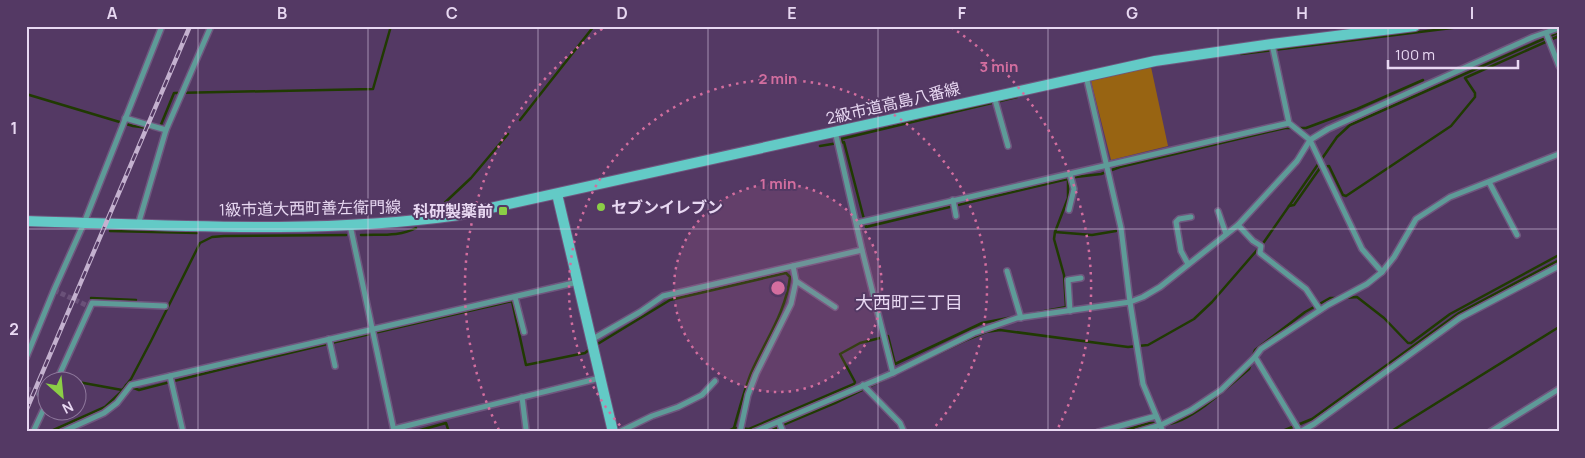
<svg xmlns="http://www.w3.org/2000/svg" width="1585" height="458" font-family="Manrope,'Noto Sans JP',sans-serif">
  <rect width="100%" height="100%" fill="#543964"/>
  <polygon fill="#986412" points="1151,67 1168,146 1111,160 1091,81"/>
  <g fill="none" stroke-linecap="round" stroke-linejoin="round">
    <g stroke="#203a02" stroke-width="2.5">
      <polyline points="1241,54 1468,26"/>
      <polyline points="26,94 133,126 156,129"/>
      <polyline points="520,120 594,26"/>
      <polyline points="160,127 174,93 373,89 391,26"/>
      <polyline points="842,142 841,139 1017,97"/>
      <polyline points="820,146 844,142 866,227 1076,177 1101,174 1120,167 1285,128 1306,128 1357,109 1423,80"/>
      <polyline points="1068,179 1068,198 1055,232 1092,235 1116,231"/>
      <polyline points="1289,206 1294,205 1320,168 1329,166 1343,195 1346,196 1451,126 1475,97 1475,93 1465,78 1559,36"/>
      <polyline points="437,210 471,178 508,134"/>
      <polyline points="110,231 197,233"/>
      <path d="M361,235C378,234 400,237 416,228"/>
      <polyline points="91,298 136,300"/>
      <polyline points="1345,298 1357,297 1384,318 1408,343 1411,343 1450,314 1559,255"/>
      <path d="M596,345L670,300L786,273L790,277C786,312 765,341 751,373C744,391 739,410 734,428"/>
      <polyline points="1252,358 1255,350 1305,312 1330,298 1339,298"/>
      <polyline points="63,380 69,380"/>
      <polyline points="78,382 122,390"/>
      <path d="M126,385L139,390C263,358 388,330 512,301L526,365L585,353L591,348"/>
      <path d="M1164,424C1187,426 1232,384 1249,369L1251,363"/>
      <polyline points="49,432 105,407 120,393 131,379 151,341 200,243 212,237 224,236 346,235"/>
      <polyline points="413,432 446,423 449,432"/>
      <polyline points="726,432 734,428 749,429 854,384 855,382 840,354 860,343 888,336 895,364 982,323 1066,307 1064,275 1054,239 1055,232"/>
      <polyline points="766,432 835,403 964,341 986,332 1000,330 1128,347 1148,345 1194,319 1212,302 1264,242 1337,137 1350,125 1559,32"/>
      <polyline points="1119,432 1150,423 1158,424"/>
      <polyline points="1280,432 1312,419 1459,313 1559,260"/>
      <polyline points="1390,432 1559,327"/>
    </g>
    <g stroke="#6a5179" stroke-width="5" stroke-dasharray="5 2.5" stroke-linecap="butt">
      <polyline points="54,290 90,307"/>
      <polyline points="26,388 40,394"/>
    </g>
    <g stroke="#6f567e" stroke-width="8">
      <g id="street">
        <polyline points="1546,33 1559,66"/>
        <polyline points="1272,44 1289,123 1310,140 1362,249 1382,272"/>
        <polyline points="1086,76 1121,228 1130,302 1143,384 1163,432"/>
        <polyline points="994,96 1008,146"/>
        <polyline points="125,118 166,130"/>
        <polyline points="835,131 862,250 893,373"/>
        <polyline points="1489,182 1517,235"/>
        <polyline points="953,200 956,216"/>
        <polyline points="1069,210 1074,189 1070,174"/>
        <polyline points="1218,211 1226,234"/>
        <polyline points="857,223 1289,123"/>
        <polyline points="138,225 166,130 211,26"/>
        <polyline points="350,225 394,431"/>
        <polyline points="1238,225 1253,241 1261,246 1260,253 1306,289 1320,310"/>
        <polyline points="1188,264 1181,251 1176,222 1179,219 1191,217"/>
        <polyline points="1007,271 1021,318"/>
        <polyline points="796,281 835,307"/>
        <polyline points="515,297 524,332"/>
        <polyline points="1070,311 1068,280 1081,278"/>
        <polyline points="329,339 335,366"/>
        <polyline points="591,340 640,312 663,296 862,250"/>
        <polyline points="1255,357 1300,432 1314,424 1460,318 1559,266"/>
        <polyline points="26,358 54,290 84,223 162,26"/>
        <polyline points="57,380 92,303 165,306"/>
        <polyline points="863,385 900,423 904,432"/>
        <polyline points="40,394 48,397"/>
        <polyline points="522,397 526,429"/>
        <polyline points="779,422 783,432"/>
        <polyline points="394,429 600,378"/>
        <polyline points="33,432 48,400"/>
        <polyline points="62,432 104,413 117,403 131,385 170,376"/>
        <polyline points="183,432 170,376 578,282"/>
        <polyline points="619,432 652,416 678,407 702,395 715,381"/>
        <polyline points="740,432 748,395 756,374 791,304 796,281 793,266"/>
        <polyline points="754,432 893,373 974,333 1017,318 1130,302 1143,297 1160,287 1238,225 1297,161 1310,140 1328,129 1533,37 1559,28"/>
        <polyline points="1098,432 1156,416"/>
        <polyline points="1137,432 1161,425 1191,410 1221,390 1255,357 1261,349 1328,305 1367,284 1382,272 1394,257 1416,219 1450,197 1559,154"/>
        <polyline points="1490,432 1559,389"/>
      </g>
    </g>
    <g stroke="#6f567e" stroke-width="12">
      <g id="secondary">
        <polyline points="557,194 613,432"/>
        <path d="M26,221C169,225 317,235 459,215L1155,61L1272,44L1415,26"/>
      </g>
    </g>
    <use href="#street" stroke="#5e9b98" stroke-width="5"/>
    <use href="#secondary" stroke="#63cac6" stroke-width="10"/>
    <g stroke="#c4b1cf" stroke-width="4.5">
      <polyline id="rail" points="26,411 190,26"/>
    </g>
    <use href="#rail" stroke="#543964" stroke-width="2.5" stroke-dasharray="8" stroke-linecap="butt"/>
  </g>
  <path fill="none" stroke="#e8d8f2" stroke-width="1" stroke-opacity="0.55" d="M198,26V432M368,26V432M538,26V432M708,26V432M878,26V432M1048,26V432M1218,26V432M1388,26V432M26,229H1559"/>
  <circle cx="778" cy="288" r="104" fill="#d36e9f" fill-opacity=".12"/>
  <g fill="none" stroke="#d36e9f" stroke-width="2.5" stroke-dasharray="2.5 5">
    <circle cx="778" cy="288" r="104"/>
    <path d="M625 431A209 209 0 1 1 931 431"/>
    <path d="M499 430A313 313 0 0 1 605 27M951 27A313 313 0 0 1 1057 430"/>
  </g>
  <g fill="#8bce46" stroke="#543964" stroke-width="2">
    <circle cx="601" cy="207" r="5"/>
    <rect x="498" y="206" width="10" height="10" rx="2.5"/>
  </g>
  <g text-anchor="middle" stroke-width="4" stroke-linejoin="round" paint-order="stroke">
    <g font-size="16" fill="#e8d8f2" stroke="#543964">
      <text transform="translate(893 103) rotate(-13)" y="6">2級市道高島八番線</text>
      <text transform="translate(310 208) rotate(-1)" y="6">1級市道大西町善左衛門線</text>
    </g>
    <g font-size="16" font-weight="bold" fill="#e8d8f2" stroke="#543964" text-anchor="start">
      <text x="611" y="213">セブンイレブン</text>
      <text x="493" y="217" text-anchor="end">科研製薬前</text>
    </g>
    <g font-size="18" fill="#e8d8f2" stroke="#543964">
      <text x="909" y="309">大西町三丁目</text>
    </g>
  </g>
  <circle cx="778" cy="288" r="8" fill="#d36e9f" stroke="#543964" stroke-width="2.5"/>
  <g font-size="15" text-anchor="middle" font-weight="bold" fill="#d36e9f" stroke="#543964" stroke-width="4" stroke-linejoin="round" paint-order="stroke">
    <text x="999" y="72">3 min</text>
    <text x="778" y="84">2 min</text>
    <text x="778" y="189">1 min</text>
  </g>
  <rect width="1585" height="458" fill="none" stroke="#543964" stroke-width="55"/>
  <g transform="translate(62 396) rotate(153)"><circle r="24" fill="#543964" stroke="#8f799d"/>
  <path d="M0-4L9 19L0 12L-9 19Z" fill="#8bce46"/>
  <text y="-8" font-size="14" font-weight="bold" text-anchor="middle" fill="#e8d8f2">N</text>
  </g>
  <path d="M1388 60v8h130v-8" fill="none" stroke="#e8d8f2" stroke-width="2.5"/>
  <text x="1395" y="60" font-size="15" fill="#e8d8f2" stroke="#543964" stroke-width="4" paint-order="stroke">100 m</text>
  <rect x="28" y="28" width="1530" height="402" fill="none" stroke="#e8d8f2" stroke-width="2"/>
  <g font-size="16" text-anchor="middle" font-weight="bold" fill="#e8d8f2">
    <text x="112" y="19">A</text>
    <text x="282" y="19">B</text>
    <text x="452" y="19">C</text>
    <text x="622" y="19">D</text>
    <text x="792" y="19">E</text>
    <text x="962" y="19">F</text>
    <text x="1132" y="19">G</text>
    <text x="1302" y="19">H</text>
    <text x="1472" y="19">I</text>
    <text x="14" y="134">1</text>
    <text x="14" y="335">2</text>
  </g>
</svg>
